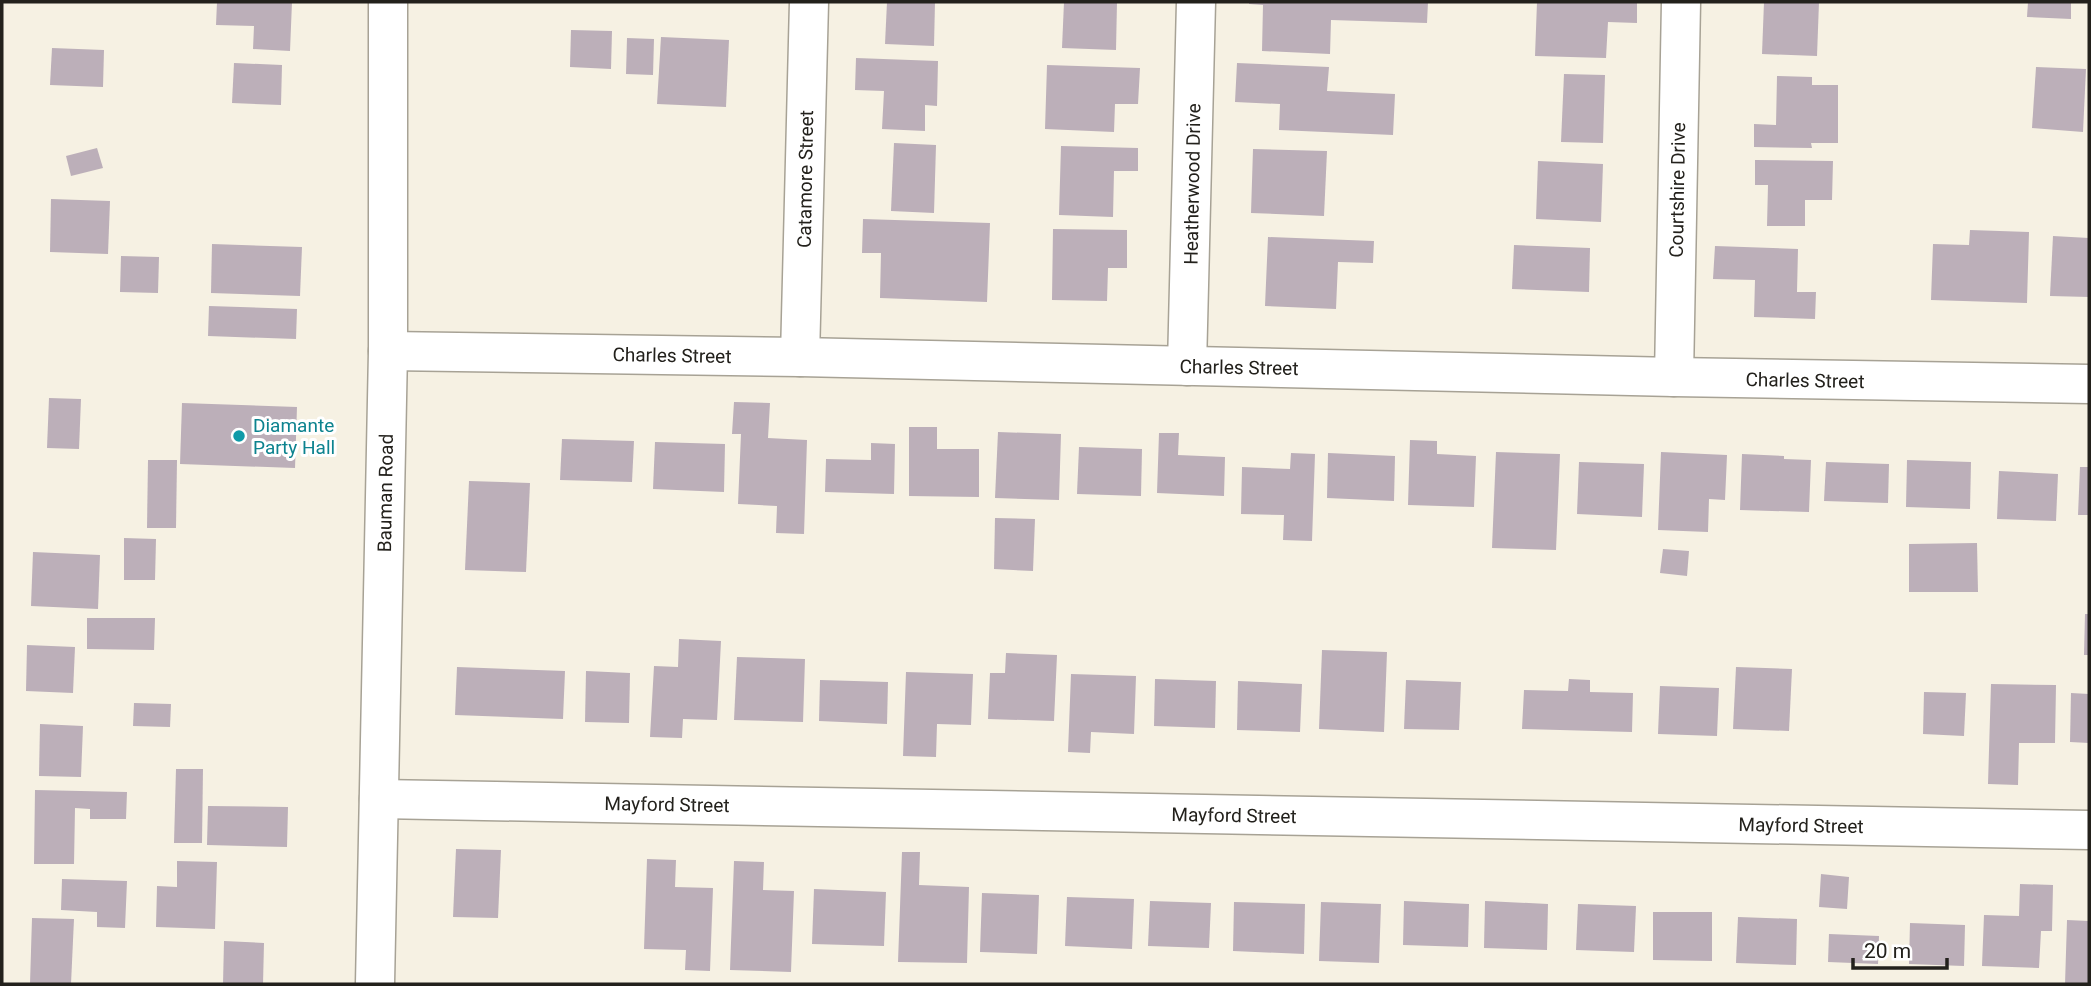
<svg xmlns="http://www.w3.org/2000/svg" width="2091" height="986" font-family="Roboto,sans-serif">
  <rect width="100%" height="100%" fill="#f6f1e3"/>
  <g fill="#bcafb9">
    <polygon points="217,2 292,2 290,51 253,49 254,26 216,25"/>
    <polygon points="887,2 935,2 934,46 885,44"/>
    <polygon points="1064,2 1117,2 1116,50 1062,48"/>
    <polygon points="1249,2 1428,2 1427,23 1331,20 1330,54 1262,51 1263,5 1249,4"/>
    <polygon points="1537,2 1637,2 1637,23 1608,22 1606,58 1535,56"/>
    <polygon points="1764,2 1819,2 1817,56 1762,54"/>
    <polygon points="2028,2 2071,2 2071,19 2027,17"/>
    <polygon points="571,30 612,31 611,69 570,67"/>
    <polygon points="661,37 729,40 726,107 657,104"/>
    <polygon points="627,38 654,39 653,75 626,74"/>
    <polygon points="52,48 104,50 103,87 50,85"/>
    <polygon points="856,58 938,61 937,106 925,105 925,131 882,129 884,91 855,90"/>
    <polygon points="234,63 282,65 281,105 232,103"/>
    <polygon points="1237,63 1329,67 1327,91 1395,94 1393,135 1279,130 1280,104 1235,102"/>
    <polygon points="1047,65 1140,68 1138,104 1115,104 1114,132 1045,129"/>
    <polygon points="2036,67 2086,69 2083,132 2032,128"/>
    <polygon points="1564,74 1605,75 1603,143 1561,142"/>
    <polygon points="1777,76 1812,77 1812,85 1838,85 1838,143 1811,143 1812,148 1754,147 1754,124 1776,125"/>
    <polygon points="894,143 936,145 934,213 891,211"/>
    <polygon points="1061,146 1138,148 1138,171 1114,171 1113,217 1059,215"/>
    <polygon points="97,148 103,168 71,176 66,156"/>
    <polygon points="1253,149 1327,151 1324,216 1251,213"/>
    <polygon points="1755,160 1833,161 1832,200 1805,200 1805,226 1767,226 1768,185 1755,185"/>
    <polygon points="1538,161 1603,164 1601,222 1536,219"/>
    <polygon points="51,199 110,201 108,254 50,252"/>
    <polygon points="863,219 990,223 987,302 880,298 881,253 862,253"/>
    <polygon points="1053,229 1127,230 1127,268 1108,268 1107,301 1052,300"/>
    <polygon points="1970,230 2029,232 2027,303 1931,300 1933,244 1969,245"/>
    <polygon points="2053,236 2089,238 2089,297 2050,296"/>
    <polygon points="1268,237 1374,241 1373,263 1338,262 1336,309 1265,306"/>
    <polygon points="212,244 302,247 300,296 211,293"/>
    <polygon points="1514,245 1590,248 1589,292 1512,289"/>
    <polygon points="1715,246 1798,249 1797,292 1816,292 1815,319 1754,317 1755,280 1713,279"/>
    <polygon points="121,256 159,257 158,293 120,292"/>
    <polygon points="209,306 297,309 296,339 208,336"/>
    <polygon points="49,398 81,399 79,449 47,448"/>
    <polygon points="734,402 770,403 768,438 807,440 804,534 776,533 777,506 738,504 741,434 732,434"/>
    <polygon points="182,403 297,407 295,468 180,464"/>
    <polygon points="909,427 937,427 937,449 979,449 979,497 909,496"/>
    <polygon points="998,432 1061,434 1059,500 995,498"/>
    <polygon points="1159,433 1179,433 1178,455 1225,457 1224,496 1157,493"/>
    <polygon points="562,439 634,441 632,482 560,480"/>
    <polygon points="1410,440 1437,441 1437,454 1476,456 1474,507 1408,505"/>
    <polygon points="655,442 725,444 724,492 653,489"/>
    <polygon points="871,443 895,444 894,494 825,492 826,459 871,460"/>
    <polygon points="1079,447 1142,449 1141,496 1077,494"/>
    <polygon points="1496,452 1560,454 1556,550 1492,548"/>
    <polygon points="1661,452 1727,455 1725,500 1709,499 1708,532 1658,530"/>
    <polygon points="1291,453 1315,454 1312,541 1283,540 1284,515 1241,514 1242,467 1290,469"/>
    <polygon points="1328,453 1395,456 1394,501 1327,498"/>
    <polygon points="1742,454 1784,456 1784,459 1811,460 1809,512 1740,510"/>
    <polygon points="148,460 177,460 176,528 147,528"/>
    <polygon points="1907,460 1971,462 1970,509 1906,507"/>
    <polygon points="1579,462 1644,464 1642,517 1577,514"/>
    <polygon points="1826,462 1889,464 1888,503 1824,501"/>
    <polygon points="2080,467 2089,467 2089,515 2078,515"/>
    <polygon points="1999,471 2058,474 2056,521 1997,519"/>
    <polygon points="469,481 530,483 526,572 465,570"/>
    <polygon points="995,518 1035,519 1033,571 994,569"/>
    <polygon points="124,538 156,539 155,580 124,580"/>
    <polygon points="1977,543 1978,592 1909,592 1909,544"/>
    <polygon points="1663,549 1689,551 1687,576 1660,573"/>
    <polygon points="33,552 100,555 98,609 31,606"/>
    <polygon points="2085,614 2089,614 2089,655 2084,655"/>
    <polygon points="87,618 155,618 154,650 87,649"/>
    <polygon points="679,639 721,641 717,720 683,719 682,738 650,737 654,666 678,667"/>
    <polygon points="27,645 75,647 73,693 26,691"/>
    <polygon points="1322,650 1387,652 1384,732 1319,729"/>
    <polygon points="1006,653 1057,655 1054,721 988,719 990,673 1005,673"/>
    <polygon points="737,657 805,659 803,722 734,720"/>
    <polygon points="457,667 565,671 563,719 455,715"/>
    <polygon points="1736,667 1792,669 1789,731 1733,729"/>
    <polygon points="586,671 630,673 629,723 585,722"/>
    <polygon points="906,672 973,674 971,725 937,724 936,757 903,756"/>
    <polygon points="1071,674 1136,676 1134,734 1091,732 1090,753 1068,752"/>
    <polygon points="1155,679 1216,681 1215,728 1154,726"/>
    <polygon points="1569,679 1590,680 1590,692 1633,693 1632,732 1522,729 1524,690 1568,691"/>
    <polygon points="820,680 888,682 887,724 819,721"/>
    <polygon points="1406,680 1461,682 1459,730 1404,729"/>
    <polygon points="1238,681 1302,684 1300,732 1237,730"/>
    <polygon points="1991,684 2056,685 2055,743 2019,743 2018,785 1988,784"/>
    <polygon points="1660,686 1719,688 1717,736 1658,734"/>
    <polygon points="1924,692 1966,693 1964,736 1923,734"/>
    <polygon points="2071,693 2089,694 2089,743 2070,742"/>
    <polygon points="134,703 171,704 170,727 133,726"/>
    <polygon points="40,724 83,726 81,777 39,776"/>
    <polygon points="176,769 203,769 202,843 174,843"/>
    <polygon points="35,790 127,792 126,819 90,819 90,809 75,808 74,864 34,864"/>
    <polygon points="208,806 288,807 287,847 207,845"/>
    <polygon points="456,849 501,850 498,918 453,917"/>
    <polygon points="902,852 920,852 919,885 969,887 967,963 898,962"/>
    <polygon points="647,859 676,860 675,887 713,888 710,971 685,970 686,950 644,949"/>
    <polygon points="177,861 217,862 215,929 156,927 157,886 177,887"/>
    <polygon points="734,861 764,862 763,890 794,891 791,972 730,970"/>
    <polygon points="1821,874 1849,877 1847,909 1819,907"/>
    <polygon points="62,879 127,881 125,928 97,927 97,912 61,910"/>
    <polygon points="2020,884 2053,885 2052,931 2041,931 2039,968 1982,966 1984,915 2019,916"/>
    <polygon points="814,889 886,892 884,946 812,944"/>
    <polygon points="982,893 1039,895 1037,954 980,952"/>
    <polygon points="1067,897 1134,899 1132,949 1065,946"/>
    <polygon points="1150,901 1211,903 1209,948 1148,946"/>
    <polygon points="1404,901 1469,904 1468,947 1403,945"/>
    <polygon points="1485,901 1548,904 1547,950 1484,948"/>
    <polygon points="1234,902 1305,904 1304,954 1233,951"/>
    <polygon points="1321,902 1381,904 1379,963 1319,961"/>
    <polygon points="1578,904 1636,906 1634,952 1576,950"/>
    <polygon points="1653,912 1712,912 1712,961 1653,960"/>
    <polygon points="1738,917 1797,919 1796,965 1736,963"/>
    <polygon points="32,918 74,919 71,984 30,984"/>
    <polygon points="2067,920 2089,921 2089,984 2065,984"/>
    <polygon points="1910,923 1965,925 1964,966 1909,964"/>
    <polygon points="1829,934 1879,936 1878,964 1828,962"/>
    <polygon points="224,941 264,943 263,984 223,984"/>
  </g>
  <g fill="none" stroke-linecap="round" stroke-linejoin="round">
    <g stroke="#a7a295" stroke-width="41">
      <g id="minor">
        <polyline points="388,351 800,357 1674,377 2089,384"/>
        <polyline points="800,357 809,2"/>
        <polyline points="1187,366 1196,2"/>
        <polyline points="1674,377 1681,2"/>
        <polyline points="379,799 2089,830"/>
        <polyline points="375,984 388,351 388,2"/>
      </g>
    </g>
    <use href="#minor" stroke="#fff" stroke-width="38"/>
  </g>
  <circle fill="#0f9aa8" stroke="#fff" stroke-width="2.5" cx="239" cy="436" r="7"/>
  <g text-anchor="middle" stroke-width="6" stroke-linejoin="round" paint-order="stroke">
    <g font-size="19" fill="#23211c" stroke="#fff">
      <text transform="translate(805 179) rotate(-89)" y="7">Catamore Street</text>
      <text transform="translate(1192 184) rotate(-89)" y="7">Heatherwood Drive</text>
      <text transform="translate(1677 190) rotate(-89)" y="7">Courtshire Drive</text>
      <text transform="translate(672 355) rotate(1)" y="7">Charles Street</text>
      <text transform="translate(1239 367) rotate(1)" y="7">Charles Street</text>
      <text transform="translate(1805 380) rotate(1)" y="7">Charles Street</text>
      <text transform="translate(385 493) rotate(-89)" y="7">Bauman Road</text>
      <text transform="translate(667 804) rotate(1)" y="7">Mayford Street</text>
      <text transform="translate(1234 815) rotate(1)" y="7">Mayford Street</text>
      <text transform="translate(1801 825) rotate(1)" y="7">Mayford Street</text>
    </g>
    <g font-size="19" fill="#0d838f" stroke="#fff" text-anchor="start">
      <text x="253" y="432">Diamante<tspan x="253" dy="22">Party Hall</tspan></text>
    </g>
  </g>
  <rect width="2091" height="986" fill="none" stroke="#23211c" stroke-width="7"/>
  <path d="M1853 958v10h94v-10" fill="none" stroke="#23211c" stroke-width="3.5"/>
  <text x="1864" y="958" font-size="21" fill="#23211c" stroke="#ffffff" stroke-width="5" paint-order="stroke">20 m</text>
</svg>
